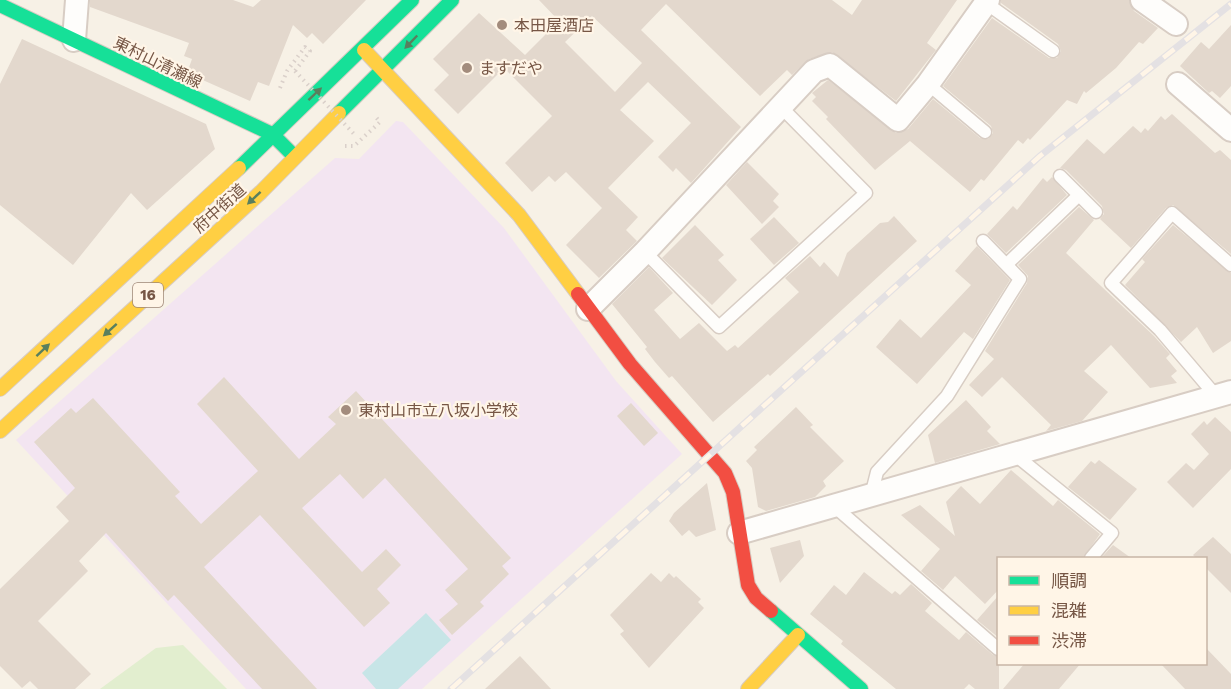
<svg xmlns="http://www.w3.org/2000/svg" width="1231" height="689" font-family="'Work Sans','Noto Sans JP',sans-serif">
  <rect width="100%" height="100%" fill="#f7f1e6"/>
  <polygon fill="#f3e5f1" points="396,121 403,122 504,228 616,381 682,454 422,689 246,689 16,440 335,158 359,159"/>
  <polygon fill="#e2eecf" points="183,645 227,689 100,689 156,648"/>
  <polygon fill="#c7e5e7" points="426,613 451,640 398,689 376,689 362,673"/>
  <g fill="#e3d8cd" fill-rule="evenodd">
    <polygon points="90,0 233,0 253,7 261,0 366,0 323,44 312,33 307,38 293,25 269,86 258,82 250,101 187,73 192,59 184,56 189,43 90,7"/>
    <path d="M539,0H832L852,15L862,0H957L927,43L936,50L896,101L832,52L809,59L792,75L787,70L760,96L666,4L641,30L741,127L691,183L676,168L673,172L658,157L691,123L648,82L620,110L654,141L608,188L638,217L626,230L637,241L599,278L566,245L602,208L566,172L555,182L549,176L532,192L505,163L552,116L504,68L458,114L434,90L449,75L433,59L479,13L525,55L559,21ZM592,16L642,63L615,92L565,42Z"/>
    <polygon points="1001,0 1129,0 1134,11 1158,28 1143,44 1139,42 1116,68 1086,93 1084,91 1077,104 1067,100 1030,140 1028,138 1023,144 1018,140 984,181 981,179 970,192 910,141 875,170 826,119 828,117 812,101 816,97 812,93 828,80 896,133 908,129 933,99 980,138 988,139 993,133 991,126 943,86 992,18 1049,58 1057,58 1061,51 1058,44 1001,3"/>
    <polygon points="1231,25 1231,86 1220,98 1212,91 1209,93 1180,66 1201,42 1209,49"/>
    <polygon points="22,39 206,124 215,149 147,210 131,193 73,265 0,205 0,84"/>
    <polygon points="1172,114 1215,153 1220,150 1231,160 1231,254 1173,205 1166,208 1131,248 1100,219 1104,214 1102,206 1066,170 1060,168 1087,139 1104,154 1133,126 1141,133 1145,128 1148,131 1161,116 1165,120"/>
    <polygon points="747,162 779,194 773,201 779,207 762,224 726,185"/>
    <polygon points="1052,177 1067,195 1006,253 987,234 1013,206 1017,210 1043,178 1047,182"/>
    <polygon points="1079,207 1094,220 1066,253 1154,336 1170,354 1166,358 1177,371 1171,376 1177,383 1150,388 1111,345 1084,371 1108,392 1082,421 1046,431 1051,425 1002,377 982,397 969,385 994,359 985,351 1027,283 1028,276 1018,265"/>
    <polygon points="894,216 917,241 770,376 768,374 713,422 672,376 669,378 655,362 645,349 647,347 612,304 649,267 673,293 654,310 680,339 699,323 727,351 735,345 738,348 799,292 785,278 810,256 820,267 824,262 838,277 847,253 880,223 888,222"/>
    <polygon points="774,217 799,243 774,265 750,239"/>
    <polygon points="695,225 724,255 718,260 737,280 712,305 662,258"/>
    <polygon points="1173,225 1231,273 1231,341 1213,353 1197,327 1181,342 1125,285 1145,262 1142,259"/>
    <polygon points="977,246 1010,280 973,339 964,332 917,384 876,347 900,319 921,338 971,285 955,271"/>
    <polygon points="224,377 299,459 336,424 328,417 356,391 511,558 502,566 509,574 480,602 484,606 452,635 439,620 458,604 445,590 468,569 385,478 363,499 340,474 302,508 362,572 386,549 401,565 377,589 390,603 364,627 260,515 204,567 317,689 262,689 174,595 168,601 106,533 79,561 88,571 38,621 91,674 75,689 38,689 30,681 22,688 0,666 0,589 69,521 56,507 75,488 34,442 71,408 76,413 93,398 180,492 175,496 201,524 258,471 197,404"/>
    <polygon points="966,400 991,427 987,431 1000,444 935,463 928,435"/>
    <polygon points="631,403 658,433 644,446 617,416"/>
    <polygon points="796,407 813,425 810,427 844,461 823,481 826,486 815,497 766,511 758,507 752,468 746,461 757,450 754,447"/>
    <polygon points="1215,417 1231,432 1231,469 1193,508 1167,482 1186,463 1194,470 1209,454 1191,434 1204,421 1207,425"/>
    <polygon points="1099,460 1137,489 1110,520 1068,487 1091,461 1095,464"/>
    <polygon points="1011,470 1053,506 1058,500 1100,534 1083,558 999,558 999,589 985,604 955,576 943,590 921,571 940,549 901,515 920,505 955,536 946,502 961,486 980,504"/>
    <polygon points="707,483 716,530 696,537 689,530 682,536 669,521 674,513"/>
    <polygon points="1213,537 1231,554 1231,593 1206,568 1206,558 1196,558 1193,555"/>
    <polygon points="800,540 804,556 780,583 770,548"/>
    <polygon points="1113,545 1131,558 1101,558"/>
    <polygon points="864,572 892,594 895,591 900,595 911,584 932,603 925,611 959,640 966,632 993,655 999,657 999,689 975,689 969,684 964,689 896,689 841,644 843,641 810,614 834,585 846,595"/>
    <polygon points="651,573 661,582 669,573 674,578 676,576 701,599 698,602 704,608 649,668 620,634 624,631 610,615"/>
    <polygon points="999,595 999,638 977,620"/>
    <polygon points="1206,648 1231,674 1231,689 1185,689 1160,663 1206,663"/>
    <polygon points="520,656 551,689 485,689"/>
    <polygon points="1025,663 1081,663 1059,689 1003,689"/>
  </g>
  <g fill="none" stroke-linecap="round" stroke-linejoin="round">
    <g stroke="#d8cdc4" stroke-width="15">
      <g id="lane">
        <polyline points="986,3 1053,51"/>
        <polyline points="928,84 985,132"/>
        <polyline points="1060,176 1096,212"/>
        <polyline points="645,252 719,327 866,193 780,106"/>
        <polyline points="1007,264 1079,195"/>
        <polyline points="1216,396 1160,330 1111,283 1172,213 1231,265"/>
        <polyline points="1014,454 1112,533 1091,558"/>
        <polyline points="871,496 877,472 947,396 1020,279 983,241"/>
        <polyline points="834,506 998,649"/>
      </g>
    </g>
    <g stroke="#d8cdc4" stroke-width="26">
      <g id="street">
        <polyline points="1142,0 1176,24"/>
        <polyline points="74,40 77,0"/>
        <polyline points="1178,84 1231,130"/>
        <polyline points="588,309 645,252 814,71 830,65 898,120 928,84 988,0"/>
        <polyline points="739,533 1231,392"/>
      </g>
    </g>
    <g stroke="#d7ccc3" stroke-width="16">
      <g id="fast">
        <polyline points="0,5 272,134 292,154"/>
        <polyline points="339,113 452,0"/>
        <polyline points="239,168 412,0"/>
        <polyline points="771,611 861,689"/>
      </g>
    </g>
    <g stroke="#d7ccc3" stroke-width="16">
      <g id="slow">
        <polyline points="364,50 519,215 578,294"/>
        <polyline points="0,389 239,168"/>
        <polyline points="0,431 261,192 339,113"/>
        <polyline points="748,689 798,635"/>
      </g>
    </g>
    <g stroke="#d7ccc3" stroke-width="16">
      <polyline id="jam" points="578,294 630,364 725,473 733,492 748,585 756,598 771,611"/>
    </g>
    <g stroke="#dad0ca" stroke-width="4" stroke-dasharray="1.5 4.5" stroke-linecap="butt">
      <polyline points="280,88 287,71 305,47 310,51 295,71"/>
      <polyline points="345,146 354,146 380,122 374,115"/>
    </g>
    <use href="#lane" stroke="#fefdfb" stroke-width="12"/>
    <use href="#street" stroke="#fefdfb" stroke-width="22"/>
    <use href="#fast" stroke="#16e098" stroke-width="14"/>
    <use href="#slow" stroke="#ffcf43" stroke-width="14"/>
    <use href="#jam" stroke="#f24e42" stroke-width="14"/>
    <g stroke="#e4e1e3" stroke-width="7">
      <polyline id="rail" points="451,689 1040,156 1231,4"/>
    </g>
    <use href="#rail" stroke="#fff5e7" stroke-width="4.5" stroke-dasharray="14" stroke-linecap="butt"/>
    <polyline stroke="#dad0ca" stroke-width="4" stroke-dasharray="1.5 4.5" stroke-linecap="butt" points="295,71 354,134"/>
  </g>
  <defs><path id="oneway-solid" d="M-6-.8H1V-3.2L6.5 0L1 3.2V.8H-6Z" transform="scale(1.5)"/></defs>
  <g fill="#597f5e">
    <use href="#oneway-solid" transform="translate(411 42) rotate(134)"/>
    <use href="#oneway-solid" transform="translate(315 94) rotate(-43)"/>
    <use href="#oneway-solid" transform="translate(254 198) rotate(137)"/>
    <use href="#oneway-solid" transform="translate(110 330) rotate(138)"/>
    <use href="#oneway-solid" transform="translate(43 350) rotate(-43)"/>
  </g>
  <g fill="#a38c7d" stroke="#fff5e7" stroke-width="2">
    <circle cx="502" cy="25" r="6"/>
    <circle cx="467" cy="68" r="6"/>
    <circle cx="346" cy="410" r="6"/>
  </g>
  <g text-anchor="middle" stroke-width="4.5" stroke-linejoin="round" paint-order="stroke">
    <rect fill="#fff5e7" stroke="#9f8676" stroke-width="1.5" x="133" y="283" width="30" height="24" rx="4.5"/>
    <g font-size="15" font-weight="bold" fill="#765645">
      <text x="148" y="300">16</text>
    </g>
    <g font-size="16" fill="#765645" stroke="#fff5e7" text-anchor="start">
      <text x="514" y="31">本田屋酒店</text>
      <text x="479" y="74">ますだや</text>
      <text x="358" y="416">東村山市立八坂小学校</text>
    </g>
    <g font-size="16" fill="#765645" stroke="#fff5e7">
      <text transform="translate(158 62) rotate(26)" y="6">東村山清瀬線</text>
      <text transform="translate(219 208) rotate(-42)" y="6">府中街道</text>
    </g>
  </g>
  <rect x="997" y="557" width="210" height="108" fill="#fff5e7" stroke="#c8b5a6" stroke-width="1.5"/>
  <rect x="1009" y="576" width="30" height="9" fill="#16e098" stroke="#c8b5a6" stroke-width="1.5"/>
  <text x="1051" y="587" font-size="18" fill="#765645">順調</text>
  <rect x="1009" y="606" width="30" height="9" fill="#ffcf43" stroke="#c8b5a6" stroke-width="1.5"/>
  <text x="1051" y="617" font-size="18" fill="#765645">混雑</text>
  <rect x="1009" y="636" width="30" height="9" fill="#f24e42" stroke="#c8b5a6" stroke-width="1.5"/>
  <text x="1051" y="647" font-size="18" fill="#765645">渋滞</text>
</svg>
